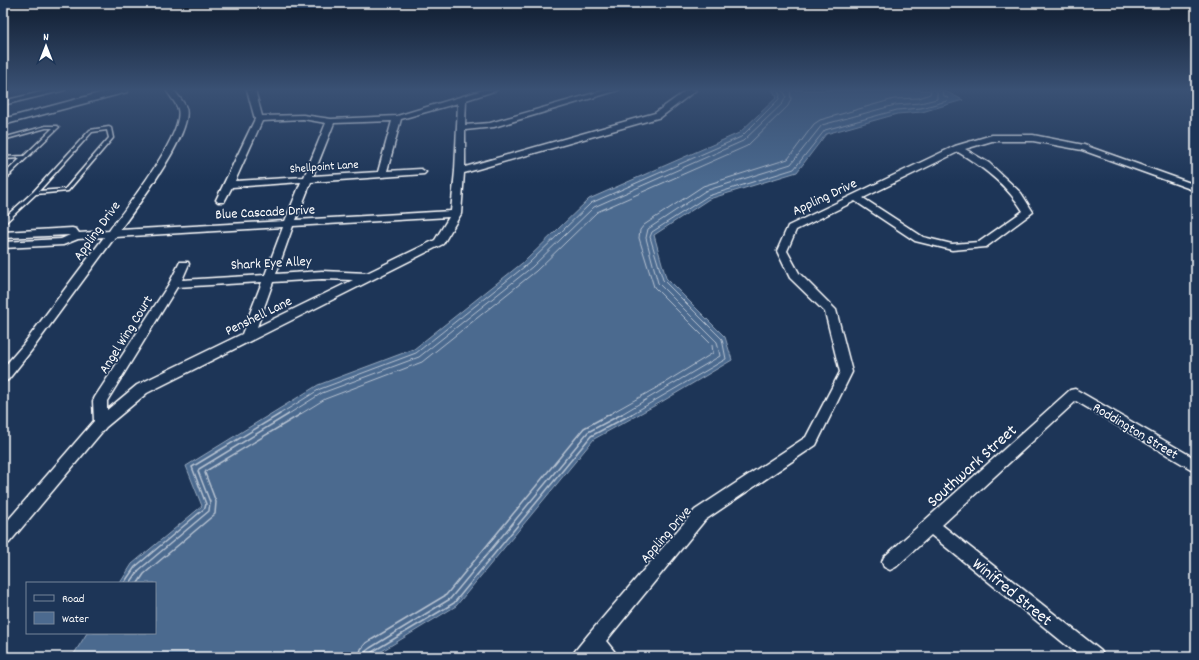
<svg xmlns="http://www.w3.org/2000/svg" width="1199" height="660" font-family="Dekko,sans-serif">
  <rect width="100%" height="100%" fill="#1d3557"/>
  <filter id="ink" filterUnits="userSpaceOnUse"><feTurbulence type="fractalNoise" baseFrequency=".025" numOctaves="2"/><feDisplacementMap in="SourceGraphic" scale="8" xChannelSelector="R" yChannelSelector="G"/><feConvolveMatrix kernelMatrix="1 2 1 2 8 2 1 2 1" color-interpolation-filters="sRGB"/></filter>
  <g filter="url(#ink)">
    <polygon fill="#4c6a8f" stroke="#94a6bc" points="772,90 943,90 963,100 922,112 897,114 826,134 797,172 709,199 654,235 666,278 725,337 732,360 663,401 594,439 456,606 372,657 72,657 87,633 155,633 155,583 120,583 132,564 202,506 186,466 318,385 414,349 526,260 589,199 739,133 777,97"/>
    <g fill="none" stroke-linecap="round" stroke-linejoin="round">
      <g stroke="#b7c3d2" stroke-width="1">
        <polyline points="278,415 320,389 416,353 529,263 591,203 741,137 779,99 780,95 777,90"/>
        <polyline points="287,415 322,393 419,357 532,267 594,207 743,141 783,103 786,96 783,90"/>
        <polyline points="299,415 325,399 422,362 536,271 597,212 747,146 788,106 791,99 790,90"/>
        <polyline points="608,415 656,388 713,353 712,345 654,287 639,238 640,230 644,225 703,186 788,159 814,124 820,120 894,99 919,98 930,94 931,90"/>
        <polyline points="620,415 720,356 717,342 658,283 646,238 648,229 705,191 791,164 822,125 895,105 920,103 937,99 937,90"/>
        <polyline points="630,415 726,359 722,339 663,280 650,237 652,232 708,196 794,169 825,130 897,110 921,108 947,101 948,98 943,95 942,90"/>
      </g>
      <g stroke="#b7c3d2" stroke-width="1.5">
        <polyline points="124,583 135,567 205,508 206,504 192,467 280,414"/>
        <polyline points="130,583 139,570 209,511 210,502 198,471 199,469 289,414"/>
        <polyline points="138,583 144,574 215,514 216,502 205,473 206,471 301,414"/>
        <polyline points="359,657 361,649 366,643 446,595 584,428 610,414"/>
        <polyline points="365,657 366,651 370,648 450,599 588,432 622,414"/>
        <polyline points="370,657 372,652 454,603 591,436 632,414"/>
      </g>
      <g stroke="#fff" stroke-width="3">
        <g id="service">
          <polygon points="46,126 57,126 59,127 8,176 4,176 4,174 21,158 3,159 3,157 24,156 53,128 46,128 3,140 3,138"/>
          <path d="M109,127L111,128L113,138L68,191L36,194L5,223L3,224V219L33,192L90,130ZM107,130L109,138L65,189L39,191L92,132Z"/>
        </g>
      </g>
      <g stroke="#fff" stroke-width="3">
        <g id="minor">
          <polygon points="49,90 65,90 3,105 3,101"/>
          <path d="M166,90H174C178,96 184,102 186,108C194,133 135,209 120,230L285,221L301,182L232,187L224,202H218L216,200L255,119L247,90H255L262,116L303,115L331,119L397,116L483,90H497L466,100L465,125L490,123L605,90H619L494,127L465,130V167L655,113L687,90H696L661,117L464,173L461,214L443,244L147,393L106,427L9,543L3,545V526L94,421L93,401L95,397L169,284L180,262H188L189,264L182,280L265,275L283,227L115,237L31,351L8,380L3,382V368L23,345L104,237L78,239L63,245L3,248V242L61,239L70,235L3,238V232L72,228L76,229L79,233L109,231C125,209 185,134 178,109C176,103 170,96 166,90ZM458,103L455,171L451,211L296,220L311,182L424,174L426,172L421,169L387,171L401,119ZM303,119L326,123L304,177L235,181L262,121ZM392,121L378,172L313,176L334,123ZM449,217L435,240L367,273L322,271L276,274L293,226ZM322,279L353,280L257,327L273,282ZM262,282L242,334L137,385L107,410V401L177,287Z"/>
          <path d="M992,135H1033L1084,145L1196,185V191L1082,150L1033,141H992L965,149L989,163L1021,193L1033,212L986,247L952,250L915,241L855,201L796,230L787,251L799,273L836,310L852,372L816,445L705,520L606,641L614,651L617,657H596L594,655L593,657H572L575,651L588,635L695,510L806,437L840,372L825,312L790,278L777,251L788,226L955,146ZM958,152C983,167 1007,185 1023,211L979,242L952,244L923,237L863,198Z"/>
          <polygon points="3,172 9,173 11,175 3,180"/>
          <polygon points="1075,389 1196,459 1196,472 1076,401 942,525 1101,651 1104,657 1081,657 931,535 896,567 890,570 884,567 882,562 884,557 1070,390"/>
        </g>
      </g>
      <g stroke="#fff" stroke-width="3">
        <polygon id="tertiary" points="111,90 128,90 127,92 3,125 3,119"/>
      </g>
      <use href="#service" fill="#1d3557" fill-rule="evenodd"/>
      <use href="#minor" fill="#1d3557" fill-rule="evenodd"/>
      <use href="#tertiary" fill="#1d3557" fill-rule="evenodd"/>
    </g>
  </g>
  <linearGradient id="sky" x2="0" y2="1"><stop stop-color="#101d30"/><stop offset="0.49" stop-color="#3a5174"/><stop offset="1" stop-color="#3a5174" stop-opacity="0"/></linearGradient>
  <rect width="1199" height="183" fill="url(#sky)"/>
  <g text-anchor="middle" stroke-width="3.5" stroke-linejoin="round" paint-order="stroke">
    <g font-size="12" fill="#fff" stroke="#1d3557">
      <text transform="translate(324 166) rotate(-4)" y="4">Shellpoint Lane</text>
    </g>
    <g font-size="14" fill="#fff" stroke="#1d3557">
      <text transform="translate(824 196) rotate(-25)" y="5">Appling Drive</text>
      <text transform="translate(265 211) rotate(-3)" y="5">Blue Cascade Drive</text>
      <text transform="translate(96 230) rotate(-54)" y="5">Appling Drive</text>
      <text transform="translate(271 262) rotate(-3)" y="5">Shark Eye Alley</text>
      <text transform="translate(258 315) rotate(-26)" y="5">Penshell Lane</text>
      <text transform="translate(125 334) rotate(-58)" y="5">Angel Wing Court</text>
      <text transform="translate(1136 430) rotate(31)" y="5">Roddington Street</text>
      <text transform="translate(665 534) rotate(-49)" y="5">Appling Drive</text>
    </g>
    <g font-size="17" fill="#fff" stroke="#1d3557">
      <text transform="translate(971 465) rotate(-42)" y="6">Southwark Street</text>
      <text transform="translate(1013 591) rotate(39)" y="6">Winifred Street</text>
    </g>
  </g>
  <rect width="1199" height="660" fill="none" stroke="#1d3557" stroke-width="16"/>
  <rect x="8" y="8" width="1183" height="644" fill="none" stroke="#fff" stroke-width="1.5" filter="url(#ink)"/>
  <rect x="26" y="582" width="130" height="52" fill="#1d3557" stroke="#77869a"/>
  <rect x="34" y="595" width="20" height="6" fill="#1d3557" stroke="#77869a"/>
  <text x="62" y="602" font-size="12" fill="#ffffff">Road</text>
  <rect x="34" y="612" width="20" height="12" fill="#4c6a8f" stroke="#77869a"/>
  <text x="62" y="622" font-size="12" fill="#ffffff">Water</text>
  <g transform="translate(46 46)" stroke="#1d3557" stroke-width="3" paint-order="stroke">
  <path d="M0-3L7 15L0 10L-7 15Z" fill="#ffffff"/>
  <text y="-6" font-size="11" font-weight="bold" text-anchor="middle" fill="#ffffff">N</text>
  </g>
</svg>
